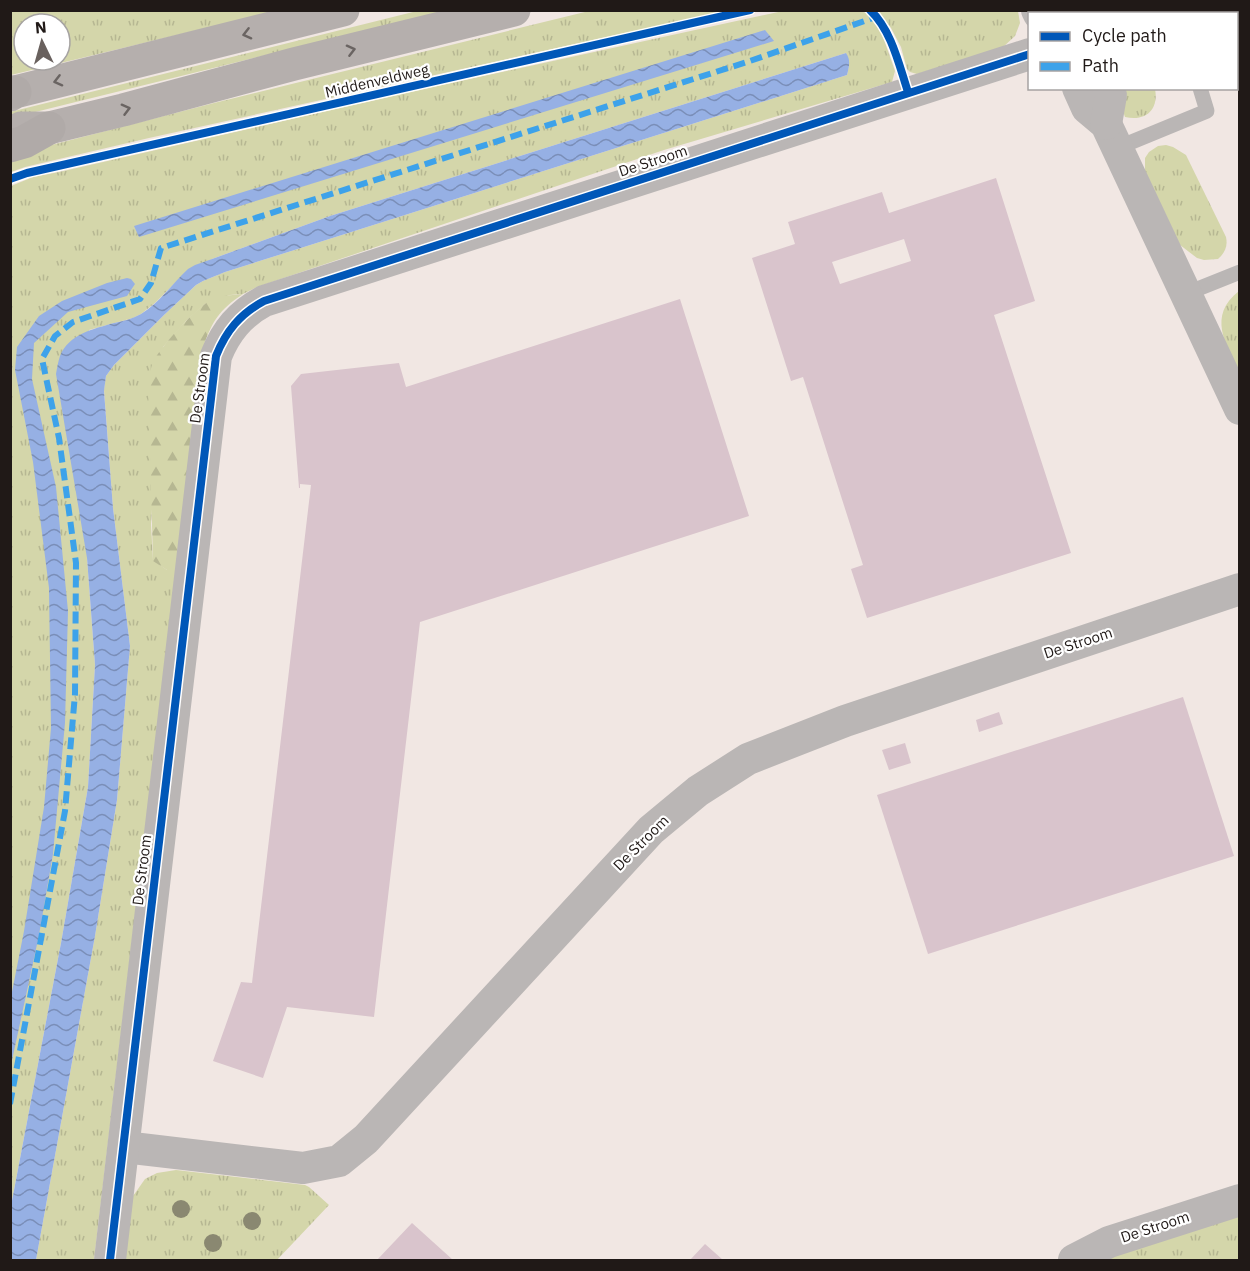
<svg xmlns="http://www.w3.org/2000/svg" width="1250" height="1271" font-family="'IBM Plex Sans',sans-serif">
  <defs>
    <pattern id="grass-tufts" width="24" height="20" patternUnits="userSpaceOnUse" patternTransform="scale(1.5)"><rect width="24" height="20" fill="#d4d6aa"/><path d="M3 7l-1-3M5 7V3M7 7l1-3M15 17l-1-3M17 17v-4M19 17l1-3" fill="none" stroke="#b6b792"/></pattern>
    <pattern id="forest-firs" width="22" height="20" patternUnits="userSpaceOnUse" patternTransform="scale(1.5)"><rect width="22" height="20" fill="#d4d6aa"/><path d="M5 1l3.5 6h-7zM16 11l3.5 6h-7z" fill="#b6b792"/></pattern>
    <pattern id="water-waves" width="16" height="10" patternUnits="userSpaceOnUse" patternTransform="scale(1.5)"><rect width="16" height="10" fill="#96b0e4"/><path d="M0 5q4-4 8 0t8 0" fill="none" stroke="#7a8eb8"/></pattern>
  </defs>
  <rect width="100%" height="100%" fill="#f1e7e3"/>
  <g fill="url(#grass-tufts)" fill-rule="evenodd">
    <path d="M10,11H277L11,75ZM24,24H60V60H24Z"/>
    <polygon points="417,11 445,11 11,118 10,112"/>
    <polygon points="589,11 725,11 149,138 25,167 11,172 11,158 32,150 214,103"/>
    <polygon points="783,11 861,11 876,17 895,71 892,82 664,150 257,287 243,294 230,295 205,304 186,321 163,347 151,524 153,560 167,570 176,570 94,1260 36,1260 95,936 117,800 130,646 113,508 104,390 106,376 114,365 164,315 196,285 203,281 225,272 847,75 849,66 846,53 330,216 212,259 182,276 155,303 141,314 133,318 89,330 87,558 95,665 88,787 61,943 11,1206 11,186 33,177 59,172 428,88"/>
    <polygon points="878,11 1018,11 1020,23 1015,36 1002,48 917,74 910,72 907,69 901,47 891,28"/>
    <path d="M1115,89H1155C1159,109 1146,122 1125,117Z"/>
    <path d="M1166,145L1173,147L1186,155L1226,237C1228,246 1225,253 1218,259L1204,260L1197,258L1180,245L1145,171V158L1149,152L1158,146Z"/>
    <path d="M1239,291V373C1226,344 1207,316 1239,291Z"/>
    <polygon points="176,1170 305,1185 309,1187 329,1205 277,1260 124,1260 131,1199 145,1179 157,1173"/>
    <polygon points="1239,1215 1239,1260 1105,1260 1115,1256"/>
  </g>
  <path fill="url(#forest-firs)" d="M243,294C219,310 212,321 203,348L176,570H167L153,561L148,385C150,378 150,369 153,362C160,347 200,303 215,298C225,295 234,295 243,294Z"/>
  <g fill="url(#water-waves)">
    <polygon points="765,30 774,41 139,237 134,226"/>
    <path d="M846,53C851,60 849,67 847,75L225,272L203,281L196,285L164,315L114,365L106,376L104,391L113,508L130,646L117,800L95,936L36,1260H11V1206L61,943L88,787L95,665L87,558L56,374C57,368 58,362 60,356C69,334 93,329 114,323C123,321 132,319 141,314C159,303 172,284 188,269L195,265L212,259L330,216Z"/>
    <polygon points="127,278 131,279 135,284 127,296 68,312 34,343 32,379 56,487 68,611 65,723 53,854 39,935 11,1065 11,997 24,931 44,807 51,728 49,588 33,462 15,370 17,347 39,316 62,301 107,283"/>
  </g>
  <g fill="#d9c4cc" fill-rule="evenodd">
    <path d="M996,178L1035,301L994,315L1071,553L867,618L851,569L863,565L803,377L791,381L752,258L795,244L788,222L882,192L889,213ZM904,239L911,261L840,284L832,262Z"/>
    <polygon points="680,299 749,516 420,622 374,1017 287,1007 263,1078 213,1061 241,982 252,983 311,485 300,484 300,488 299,488 291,386 301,374 399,363 406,387"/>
    <polygon points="1183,697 1234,856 928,954 877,795"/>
    <polygon points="999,712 1003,724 979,732 976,720"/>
    <polygon points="905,743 911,763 889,770 882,750"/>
    <polygon points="412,1223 453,1260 377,1260"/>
    <polygon points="705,1244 723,1260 690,1260"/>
  </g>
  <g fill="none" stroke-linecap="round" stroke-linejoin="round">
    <g stroke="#bab6b5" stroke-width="15">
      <polyline points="1176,10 1177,14"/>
      <polyline points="1117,148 1207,111 1200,88"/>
      <polyline points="1185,294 1240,272"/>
    </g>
    <g stroke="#bab6b5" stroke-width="32">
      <polyline points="1037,10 1039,14"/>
      <polyline points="1071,10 1073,14"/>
      <polyline points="1078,88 1087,108 1106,124 1240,409"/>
      <polyline points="1106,124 1111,95 1108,88"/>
      <polyline points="124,1147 303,1168 339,1161 366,1139 651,830 698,791 748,759 845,721 1240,589"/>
      <path d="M110,1260L216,356C226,331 240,314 264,301L1030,54"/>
      <polyline points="1074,1260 1109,1242 1240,1200"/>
    </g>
    <g stroke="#b5afad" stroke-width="33">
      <polyline points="10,95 15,92 343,10"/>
      <polyline points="21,128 49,128 123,110 294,64 514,10"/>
    </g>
    <g stroke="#b0aaa8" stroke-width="33">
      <polyline points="10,92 15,92"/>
      <polyline points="10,146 24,142 49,128"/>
    </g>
    <polyline stroke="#3da2ea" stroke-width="6" stroke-dasharray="12 6" stroke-linecap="butt" points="10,1104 65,811 75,694 76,563 59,438 42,359 55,336 73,322 140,299 151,283 161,248 747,62 876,17"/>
    <g stroke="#fff" stroke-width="11">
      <g id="cycleway">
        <path d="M870,10C892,31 899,65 908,92"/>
        <polyline points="10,179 27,173 750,10"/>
        <path d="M110,1260L216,356C226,331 240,314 264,301L1030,54"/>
      </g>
    </g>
    <use href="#cycleway" stroke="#0057b8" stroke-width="8"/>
  </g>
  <g fill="#8a8871">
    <circle cx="181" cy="1209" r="9"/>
    <circle cx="252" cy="1221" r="9"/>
    <circle cx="213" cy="1243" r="9"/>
  </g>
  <defs><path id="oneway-chevron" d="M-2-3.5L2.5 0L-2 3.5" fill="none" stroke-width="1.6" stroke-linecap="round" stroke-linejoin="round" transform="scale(1.5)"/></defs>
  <g stroke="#6a6462">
    <use href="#oneway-chevron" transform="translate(247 34) rotate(166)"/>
    <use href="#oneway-chevron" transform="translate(351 50) rotate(-14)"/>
    <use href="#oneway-chevron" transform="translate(58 81) rotate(166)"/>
    <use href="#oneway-chevron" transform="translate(126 109) rotate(-15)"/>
  </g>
  <g text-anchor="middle" stroke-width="4.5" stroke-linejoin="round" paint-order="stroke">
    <g font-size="15" fill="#201917" stroke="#fff">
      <text transform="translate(377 81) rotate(-13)" y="5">Middenveldweg</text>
      <text transform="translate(653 161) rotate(-18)" y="5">De Stroom</text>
      <text transform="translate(200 388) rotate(-82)" y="5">De Stroom</text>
      <text transform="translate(1078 643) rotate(-18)" y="5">De Stroom</text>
      <text transform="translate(641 843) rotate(-45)" y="5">De Stroom</text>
      <text transform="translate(142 870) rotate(-83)" y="5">De Stroom</text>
      <text transform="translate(1155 1227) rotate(-18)" y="5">De Stroom</text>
    </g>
  </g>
  <rect width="1250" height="1271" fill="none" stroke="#201917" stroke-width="24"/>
  <rect x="1028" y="12" width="210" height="78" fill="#ffffff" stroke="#a6a3a2" stroke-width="1.5"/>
  <rect x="1040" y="32" width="30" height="9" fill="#0057b8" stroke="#a6a3a2" stroke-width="1.5"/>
  <text x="1082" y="42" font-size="18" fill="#201917">Cycle path</text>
  <rect x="1040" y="62" width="30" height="9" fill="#3da2ea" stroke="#a6a3a2" stroke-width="1.5"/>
  <text x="1082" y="72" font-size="18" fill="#201917">Path</text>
  <g transform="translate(42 42) rotate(355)"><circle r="28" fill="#ffffff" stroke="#a6a3a2" stroke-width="1.5"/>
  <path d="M0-4.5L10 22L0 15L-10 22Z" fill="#69615e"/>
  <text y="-9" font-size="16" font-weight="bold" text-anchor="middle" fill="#201917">N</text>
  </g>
</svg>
